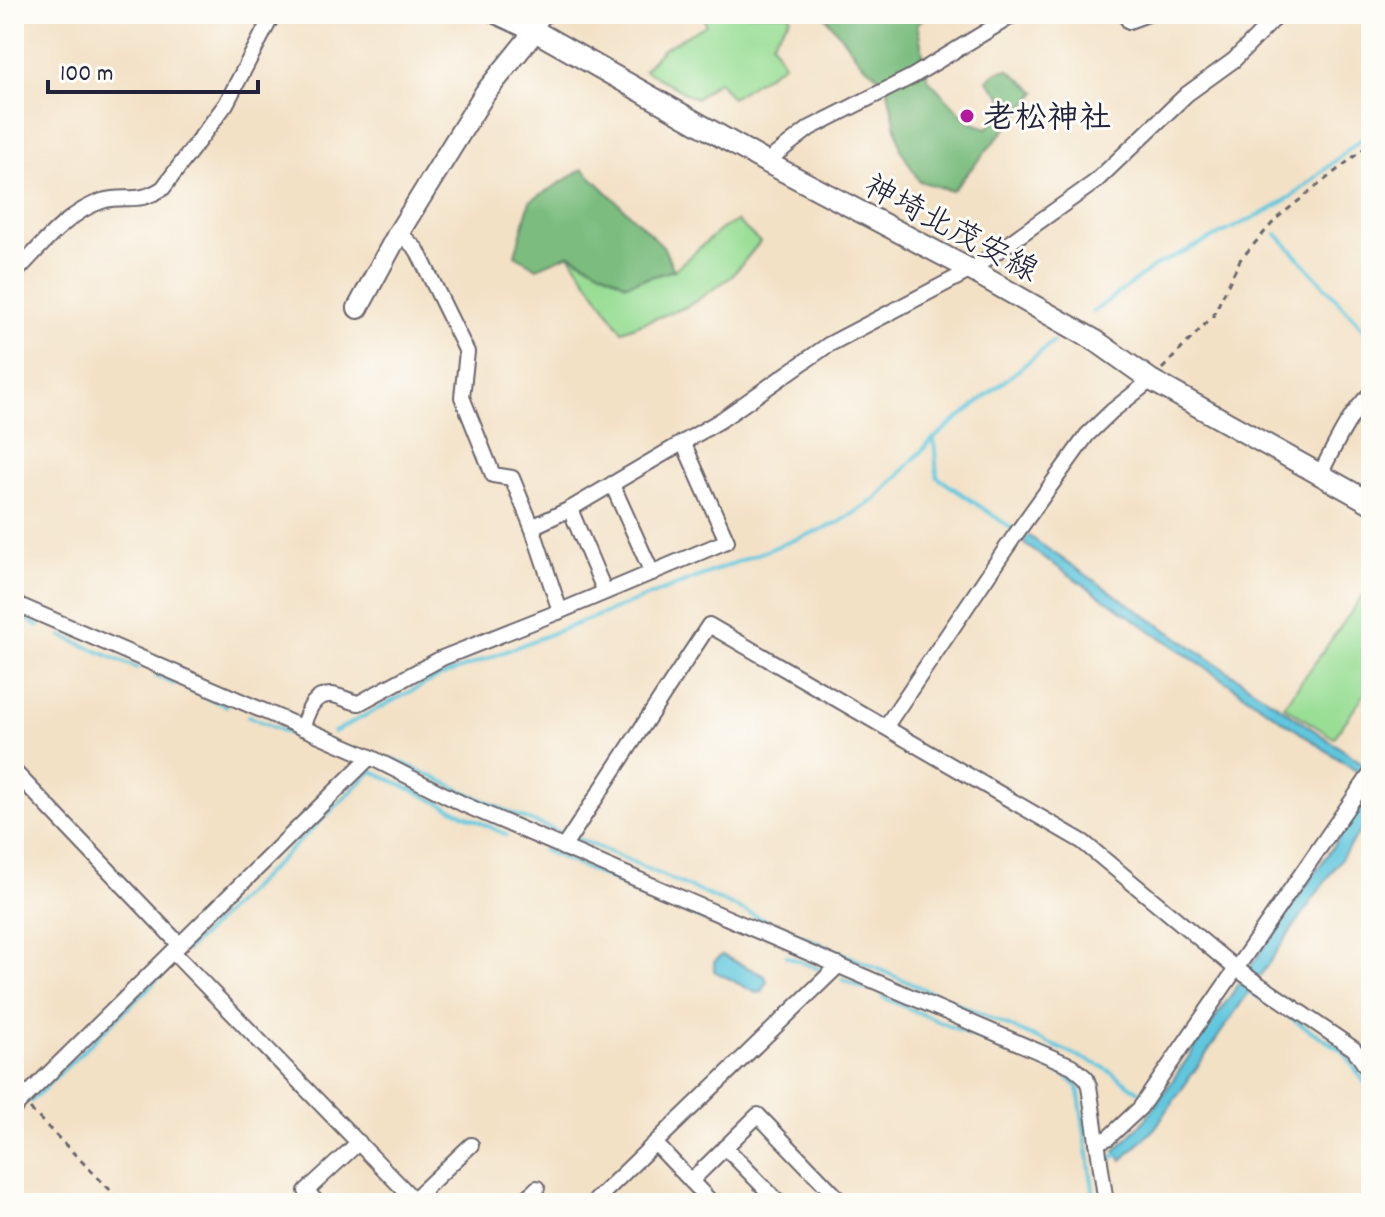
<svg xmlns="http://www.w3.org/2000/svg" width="1385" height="1217" font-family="Dekko,'Klee One',sans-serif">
  <rect width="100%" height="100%" fill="#fdfcf7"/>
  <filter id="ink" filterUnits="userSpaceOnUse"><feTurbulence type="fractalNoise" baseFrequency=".0125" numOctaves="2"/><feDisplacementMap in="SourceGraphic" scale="16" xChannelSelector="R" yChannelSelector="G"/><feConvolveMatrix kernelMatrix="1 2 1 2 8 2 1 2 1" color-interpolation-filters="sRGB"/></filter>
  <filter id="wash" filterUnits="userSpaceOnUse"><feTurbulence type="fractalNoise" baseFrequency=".006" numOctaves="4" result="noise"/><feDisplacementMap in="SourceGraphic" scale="32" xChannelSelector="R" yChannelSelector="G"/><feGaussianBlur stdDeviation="1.8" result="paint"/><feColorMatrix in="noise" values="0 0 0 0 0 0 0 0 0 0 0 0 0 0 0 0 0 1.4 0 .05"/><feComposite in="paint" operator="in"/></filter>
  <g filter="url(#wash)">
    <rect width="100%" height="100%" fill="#f3e1c6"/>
    <g fill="#9ade96" stroke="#5e8068" stroke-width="2">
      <polygon points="703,14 789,14 791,17 772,42 784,64 732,98 718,81 696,99 644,70 663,49 706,25"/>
      <polygon points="737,221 760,242 731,277 688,306 622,331 569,254 626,284 674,270 721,229"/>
      <polygon points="1371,584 1371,685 1334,738 1284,706"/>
    </g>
    <g fill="#7bbd7f" stroke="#4e705d" stroke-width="2">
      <polygon points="823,14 928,14 917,24 928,79 969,122 987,128 1006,112 1004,99 987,80 997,72 1008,69 1037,92 952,191 919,181 901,150 886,82 862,63"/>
      <polygon points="583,169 663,246 674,270 626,284 570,254 537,268 515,255 530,201"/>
    </g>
    <g fill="#61c7de" stroke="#42748c" stroke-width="2">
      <polygon points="1029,536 1371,769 1371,781 1024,544"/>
      <polygon points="1371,791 1371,815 1155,1128 1122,1160 1115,1151 1146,1119"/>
      <polygon points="722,955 765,976 767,982 762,992 756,993 714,971 714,962"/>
    </g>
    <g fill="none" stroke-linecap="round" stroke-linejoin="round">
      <g stroke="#61c7de" stroke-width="4">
        <polyline points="1277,234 1371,337"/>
        <polyline points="1093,312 1155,266 1271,209 1294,195 1371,131"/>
        <polyline points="934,438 937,477 1029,540"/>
        <polyline points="28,621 39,626"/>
        <polyline points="62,636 137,668"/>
        <polyline points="156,676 174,684"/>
        <polyline points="191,691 226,706"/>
        <polyline points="248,716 353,761"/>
        <polyline points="334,732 434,679 838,523 876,499 934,438 1053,342"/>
        <polyline points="394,759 513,814 558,831"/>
        <polyline points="579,839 1103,1067 1140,1092"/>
        <polyline points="543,850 737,934"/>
        <polyline points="187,950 372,771 507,835"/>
        <polyline points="786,956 819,969"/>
        <polyline points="842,979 867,990"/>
        <polyline points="1249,991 1344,1052 1371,1092"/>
        <polyline points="882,997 1066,1076 1078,1087 1095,1203"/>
        <polyline points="31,1101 170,967"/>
        <polyline points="1104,1162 1120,1153"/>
      </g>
    </g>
  </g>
  <g filter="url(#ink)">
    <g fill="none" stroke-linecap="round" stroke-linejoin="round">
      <g stroke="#6b656c" stroke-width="18">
        <g id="street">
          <polyline points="1124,14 1129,21 1148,14"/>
          <polyline points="535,31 541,19 547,14"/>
          <polyline points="766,162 810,128 913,76 1015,14"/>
          <polyline points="399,232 417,250 467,352 462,397 493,475 512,478 532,527 570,509 721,420 828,345 971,270 1095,182 1187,94 1234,60 1279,14"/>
          <path d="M14,274C39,249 67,212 102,201C126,194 137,205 163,188L226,104L273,14"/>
          <path d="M1320,474C1335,446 1348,415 1371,393"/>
          <polyline points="612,484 652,573"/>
          <polyline points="570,509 605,592"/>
          <polyline points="14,603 370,757 465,805 1072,1066 1086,1078 1089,1086 1106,1203"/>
          <polyline points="558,612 727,541 683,442"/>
          <polyline points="886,726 1013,538 1087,435 1112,411 1151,380"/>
          <path d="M302,728C308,712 312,694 332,695C341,696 350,702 359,703L442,658L558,612L559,608L532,527"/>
          <polyline points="14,771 180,945"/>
          <polyline points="563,848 709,625 1083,842 1235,968 1354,1049 1371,1074"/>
          <polyline points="173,952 417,1203"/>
          <polyline points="14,1083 26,1096"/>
          <polyline points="14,1108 370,757"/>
          <polyline points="1097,1142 1108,1138 1140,1108 1371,773"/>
          <polyline points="655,1143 712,1203"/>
          <polyline points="725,1147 779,1203"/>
          <polyline points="691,1181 758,1115 836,1196 829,1203"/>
          <polyline points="414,1199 471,1145"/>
          <polyline points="318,1203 306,1191 359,1142"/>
          <polyline points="522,1203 537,1188"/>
          <polyline points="593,1203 839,965"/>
        </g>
      </g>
      <g stroke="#6b656c" stroke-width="24">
        <g id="secondary">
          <polyline points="498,14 535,31 766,162 971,270 1096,341 1151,380 1371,503"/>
          <polyline points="358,308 399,232 485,93 535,31"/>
        </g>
      </g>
      <g stroke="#6b656c" stroke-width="3" stroke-dasharray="6 6" stroke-linecap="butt">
        <polyline points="1162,369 1213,316 1240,260 1277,218 1371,143"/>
        <polyline points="30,1109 123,1203"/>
      </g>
      <use href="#street" stroke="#fff" stroke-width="14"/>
      <use href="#secondary" stroke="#fff" stroke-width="20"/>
    </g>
  </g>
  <circle fill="#b5179e" stroke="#fdfcf7" stroke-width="3" cx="967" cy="116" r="8"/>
  <g text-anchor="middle" stroke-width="6" stroke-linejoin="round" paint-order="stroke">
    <g font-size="32" font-weight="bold" fill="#22223b" stroke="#fdfcf7" text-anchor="start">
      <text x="983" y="127">老松神社</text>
    </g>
    <g font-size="32" fill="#22223b" stroke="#fdfcf7">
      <text transform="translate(952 227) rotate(28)" y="11">神埼北茂安線</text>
    </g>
  </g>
  <rect width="1385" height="1217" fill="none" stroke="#fdfcf7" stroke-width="48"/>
  <path d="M48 80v12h210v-12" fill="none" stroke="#22223b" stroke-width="4"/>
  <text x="60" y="80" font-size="24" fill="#22223b" stroke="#fdfcf7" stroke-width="6" paint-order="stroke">100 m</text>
</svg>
